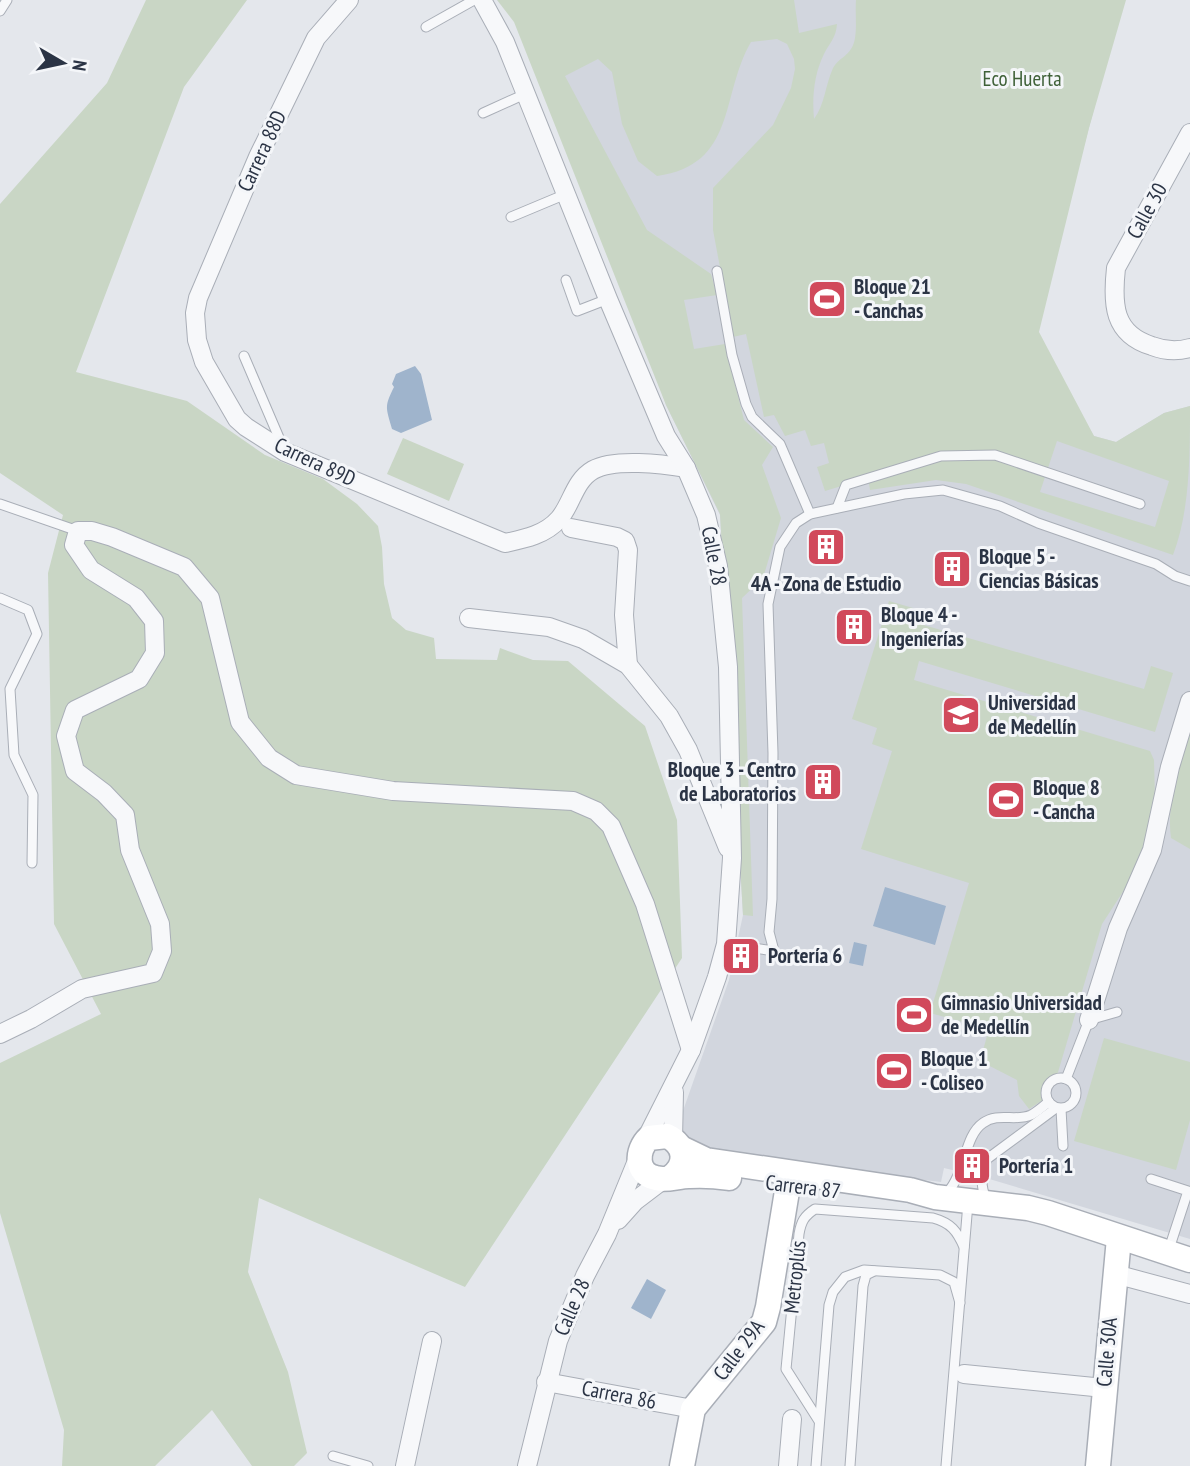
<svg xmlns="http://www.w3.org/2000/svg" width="1190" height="1466" font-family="'PT Sans Narrow',sans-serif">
  <rect width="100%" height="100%" fill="#e4e7ec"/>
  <polygon fill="#d2d6de" points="530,0 1107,0 1117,24 1033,335 1094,436 1116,442 1164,413 1190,406 1190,1239 986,1178 944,1168 941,1182 708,1154 684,1145 678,1125 729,980 743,915 720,515 666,405"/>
  <g fill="#c9d6c5" fill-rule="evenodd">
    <polygon points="146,0 247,0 184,87 76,372 187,401 265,455 323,479 357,504 378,526 382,547 384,584 392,618 406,630 434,638 436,659 497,660 500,648 533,660 568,661 645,726 677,820 682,958 465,1287 259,1198 248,1272 288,1372 307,1453 294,1466 252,1466 212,1410 155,1466 62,1466 64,1430 0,1213 0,1063 101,1014 54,924 48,573 63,515 0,473 0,204 107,83"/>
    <path d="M497,0H794L799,33L837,24C836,38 830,42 824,54C814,74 812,97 814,119C825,104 825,86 833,68C840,56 852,56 855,38C857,26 855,12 856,0H1126L1089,128L1039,332L1094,436L1116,442L1164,413L1190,406C1190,455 1190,511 1173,555L966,484L936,480L870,490L868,478L825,491L817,467L829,463L824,443L811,446L805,430L785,436L774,415L764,417L746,334L733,337L713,230V188L773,125L791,88L795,69L794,59L787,44L777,39L751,42C720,95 737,165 657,176L638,161L622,124L612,72L598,59L565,76L647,230L711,274L717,295L684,300L694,349L725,344L744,420L773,447L762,465L781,518L763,578L742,598L753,916L743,915L720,514L666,405L514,22ZM1057,441L1169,481L1155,527L1040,492Z"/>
    <polygon points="403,438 464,464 449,501 387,474"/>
    <polygon points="889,601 913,608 910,621 1144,689 1151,666 1173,673 1155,732 919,661 914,680 1150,751 1154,760 1155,798 1145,844 1128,884 1102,924 1056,1079 1048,1084 1046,1098 1029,1109 1019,1096 1017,1080 980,1061 989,1029 930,1013 969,883 861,849 892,751 872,744 877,728 852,719"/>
    <path d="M1190,733V849L1171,838C1166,803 1180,765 1190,733Z"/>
    <polygon points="1104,1038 1190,1062 1190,1120 1176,1170 1074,1141"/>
  </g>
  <g fill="#9fb4cc">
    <path d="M415,366L421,374L432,420L401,433L392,429C386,407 384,407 394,387L392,384L396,374Z"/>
    <polygon points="885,887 946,906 935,945 873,926"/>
    <polygon points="854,942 867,945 863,966 849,963"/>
    <polygon points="647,1279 666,1290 651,1319 631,1308"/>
  </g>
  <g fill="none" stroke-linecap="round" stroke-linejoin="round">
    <g stroke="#a9aeb7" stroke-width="11">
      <g id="lane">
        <polyline points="0,11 7,0"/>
        <polyline points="426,27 474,0"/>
        <polyline points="483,113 525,94"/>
        <polyline points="511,217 566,194"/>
        <polyline points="717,271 732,355 746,404 752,417 780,444 810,514"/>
        <polyline points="566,280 577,311 608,299"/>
        <polyline points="244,356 283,447"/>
        <polyline points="0,504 78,531"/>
        <polyline points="837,508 846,485 941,456 995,455 1140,504"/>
        <polyline points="0,598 28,610 37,634 10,689 14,755 33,795 32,863"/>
        <polyline points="726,944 774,951 769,932 772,899 773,753 768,604 780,547 796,523 810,514 904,494 943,490 1000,506 1038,523 1156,564 1175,576 1190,581"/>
        <circle cx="1061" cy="1093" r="15"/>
        <polyline points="1066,1079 1089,1020 1117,1012"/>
        <polyline points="1061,1109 1063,1146"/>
        <polyline points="1151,1179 1188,1191 1168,1252"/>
        <path d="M947,1193C966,1172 964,1136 983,1123C998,1112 1016,1122 1031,1115C1037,1112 1043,1106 1049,1102"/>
        <path d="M986,1199C980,1185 981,1173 987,1159L1056,1108"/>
        <path d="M819,1421L786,1369L799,1234C801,1222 804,1216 815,1209L933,1218C951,1223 957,1231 964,1247"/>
        <polyline points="333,1456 368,1466"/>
        <polyline points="816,1466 829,1305 833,1292 845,1277 864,1270 940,1275 954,1282 960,1303"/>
        <polyline points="850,1466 863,1286 866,1275 874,1271"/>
        <polyline points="946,1466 968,1203"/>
      </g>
    </g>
    <g stroke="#a9aeb7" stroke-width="20">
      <g id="street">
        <path d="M349,0L316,38L258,157L198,298L195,313L197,340L204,362L237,419L246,427L285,452L505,543C524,539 545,535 559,519C572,504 574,481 593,470C614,458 663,464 686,468"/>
        <polyline points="482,0 505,42 608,299 666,436 686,468 706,515 718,566 728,667 732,858 726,944 717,977 691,1050 644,1143"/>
        <path d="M1190,133L1116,268C1112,304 1113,334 1152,346C1165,351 1176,352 1190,348"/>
        <polyline points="571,528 617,537 625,541 628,550 624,615 628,665"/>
        <polyline points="469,618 549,627 583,639 628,665 669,716 688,750 728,848"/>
        <polyline points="1089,1020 1118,928 1152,850 1170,767 1190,701"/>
        <polyline points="0,1034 31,1019 82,989 153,973 162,951 160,924 130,850 125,815 104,793 75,771 66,736 75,710 139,679 155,653 154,621 136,598 91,570 74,545 78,531 92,531 112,537 184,567 210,598 240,722 269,758 296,775 393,791 573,801 596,811 611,826 645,904 691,1050"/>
        <polyline points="673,1139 674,1092"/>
        <polyline points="618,1220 635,1201 664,1179"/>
        <polyline points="1115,1274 1190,1294"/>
        <polyline points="964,1374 1104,1388"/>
        <polyline points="546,1382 693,1409"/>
        <polyline points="405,1466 432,1341"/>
        <polyline points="527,1466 558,1341 585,1276 607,1234 639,1156"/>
        <polyline points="788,1466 792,1419"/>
      </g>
    </g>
    <g stroke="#a9aeb7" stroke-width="27">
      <g id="secondary">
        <polyline points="681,1148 706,1160 910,1190 935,1197 1028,1208 1048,1213 1190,1260"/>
        <path d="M671,1177C688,1165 686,1145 667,1136L649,1138C636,1150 635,1174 656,1178C666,1181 679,1176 689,1176C703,1175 716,1176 729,1178"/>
        <polyline points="682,1466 693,1409 764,1322 768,1307 788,1185"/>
        <polyline points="1098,1466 1119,1238"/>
      </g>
    </g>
    <use href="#lane" stroke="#f7f8fa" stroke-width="9"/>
    <use href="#street" stroke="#f7f8fa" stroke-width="18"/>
    <use href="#secondary" stroke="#fff" stroke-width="24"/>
  </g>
  <defs>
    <g id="stadium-square" transform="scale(2.0125)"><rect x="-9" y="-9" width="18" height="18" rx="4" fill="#d1495b" stroke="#f4f6f9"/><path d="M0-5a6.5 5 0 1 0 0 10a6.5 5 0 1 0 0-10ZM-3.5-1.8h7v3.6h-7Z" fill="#fff"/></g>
    <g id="building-square" transform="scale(2.0125)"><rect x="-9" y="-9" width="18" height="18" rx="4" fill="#d1495b" stroke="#f4f6f9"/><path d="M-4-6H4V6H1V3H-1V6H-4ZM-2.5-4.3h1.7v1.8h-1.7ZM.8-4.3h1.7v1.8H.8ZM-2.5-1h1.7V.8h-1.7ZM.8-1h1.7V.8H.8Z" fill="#fff"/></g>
    <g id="university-square" transform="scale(2.0125)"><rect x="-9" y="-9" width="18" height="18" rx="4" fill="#d1495b" stroke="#f4f6f9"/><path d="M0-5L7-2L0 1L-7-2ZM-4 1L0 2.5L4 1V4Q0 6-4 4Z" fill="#fff"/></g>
  </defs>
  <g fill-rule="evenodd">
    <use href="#stadium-square" x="827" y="299"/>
    <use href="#building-square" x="826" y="547"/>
    <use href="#building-square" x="952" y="569"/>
    <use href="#building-square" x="854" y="627"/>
    <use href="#university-square" x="961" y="715"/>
    <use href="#building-square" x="823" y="782"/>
    <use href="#stadium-square" x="1006" y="800"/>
    <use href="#building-square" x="741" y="956"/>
    <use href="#stadium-square" x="914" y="1015"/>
    <use href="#stadium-square" x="894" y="1071"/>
    <use href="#building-square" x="972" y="1166"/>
  </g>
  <g text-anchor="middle" stroke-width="6" stroke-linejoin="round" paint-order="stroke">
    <g font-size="21" fill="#3f6138" stroke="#f4f6f9">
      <text x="1022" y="86">Eco Huerta</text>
    </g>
    <g font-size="21" fill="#2b3445" stroke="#f4f6f9">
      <text transform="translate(262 151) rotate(-65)" y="7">Carrera 88D</text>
      <text transform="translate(1147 211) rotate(-61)" y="7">Calle 30</text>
      <text transform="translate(315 462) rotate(25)" y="7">Carrera 89D</text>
      <text transform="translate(714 556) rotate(79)" y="7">Calle 28</text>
      <text transform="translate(803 1187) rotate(7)" y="7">Carrera 87</text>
      <text transform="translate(795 1277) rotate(-84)" y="7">Metroplús</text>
      <text transform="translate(572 1307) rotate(-67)" y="7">Calle 28</text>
      <text transform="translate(739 1350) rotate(-53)" y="7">Calle 29A</text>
      <text transform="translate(1107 1352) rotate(-85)" y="7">Calle 30A</text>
      <text transform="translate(619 1395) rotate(11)" y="7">Carrera 86</text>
    </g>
    <g font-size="21" font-weight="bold" fill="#2b3445" stroke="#f4f6f9" text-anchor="start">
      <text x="854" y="294">Bloque 21<tspan x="854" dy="24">- Canchas</tspan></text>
      <text x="979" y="564">Bloque 5 -<tspan x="979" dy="24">Ciencias Básicas</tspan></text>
      <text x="826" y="591" text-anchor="middle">4A - Zona de Estudio</text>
      <text x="881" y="622">Bloque 4 -<tspan x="881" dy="24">Ingenierías</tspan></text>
      <text x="988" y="710">Universidad<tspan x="988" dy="24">de Medellín</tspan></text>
      <text x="796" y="777" text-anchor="end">Bloque 3 - Centro<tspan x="796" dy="24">de Laboratorios</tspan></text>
      <text x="1033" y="795">Bloque 8<tspan x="1033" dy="24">- Cancha</tspan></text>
      <text x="768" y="963">Portería 6</text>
      <text x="941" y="1010">Gimnasio Universidad<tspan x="941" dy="24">de Medellín</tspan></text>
      <text x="921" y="1066">Bloque 1<tspan x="921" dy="24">- Coliseo</tspan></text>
      <text x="999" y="1173">Portería 1</text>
    </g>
  </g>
  <g transform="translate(63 63) rotate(99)" stroke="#f4f6f9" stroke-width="5" paint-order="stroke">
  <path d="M0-5L12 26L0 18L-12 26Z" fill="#2b3445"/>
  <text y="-10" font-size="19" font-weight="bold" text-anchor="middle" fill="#2b3445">N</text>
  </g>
</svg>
